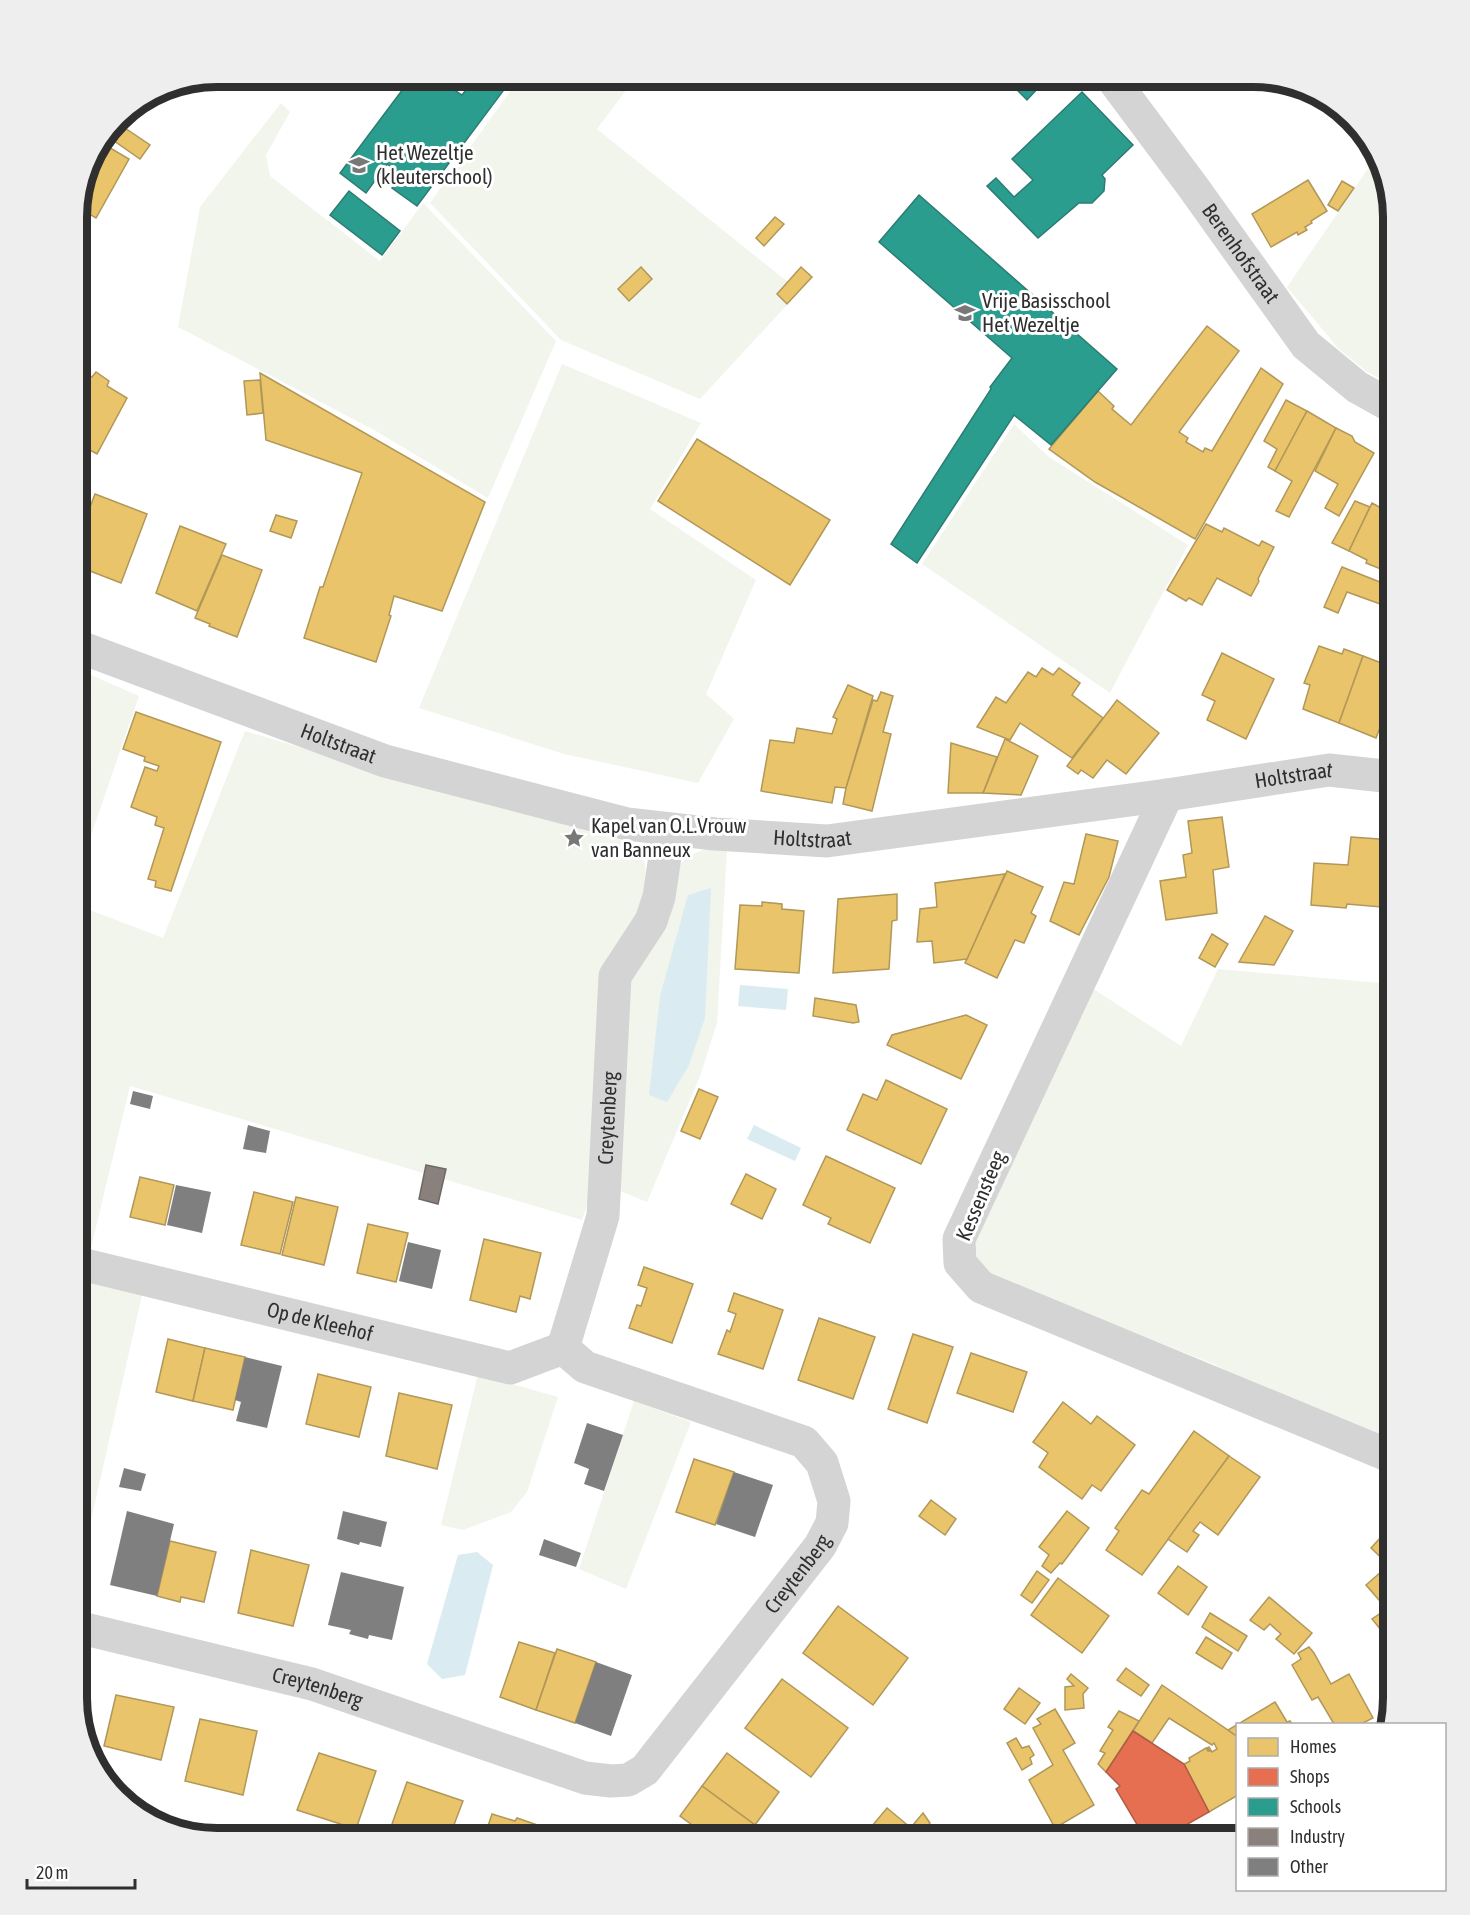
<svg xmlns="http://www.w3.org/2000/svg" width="1470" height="1915" font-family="'Asap Condensed',sans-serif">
  <rect width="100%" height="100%" fill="#fff"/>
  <g fill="#f2f5ec">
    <polygon points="507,77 636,77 597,129 789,283 778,294 787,305 700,399 561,340 430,203 511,90"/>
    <polygon points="281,103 290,112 266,155 270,176 380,261 423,203 556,341 488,498 374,430 178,327 200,207"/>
    <polygon points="1376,157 1393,217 1393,387 1366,371 1339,349 1287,287"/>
    <polygon points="562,364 701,423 650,509 756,580 706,694 734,719 698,783 564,754 419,708"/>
    <polygon points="1014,424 1049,457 1188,545 1110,693 922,564"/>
    <polygon points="77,669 139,696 77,876"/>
    <path d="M245,731L604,836C655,846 646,864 643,907L592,1190L582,1220L130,1086L90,1252L77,1249V905L163,938Z"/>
    <polygon points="705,849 727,850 717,1023 700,1076 647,1202 620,1191 631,977 680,865 688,856"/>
    <polygon points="1218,969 1393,984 1393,1426 1382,1443 1211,1363 984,1273 977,1261 975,1238 1092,988 1181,1046"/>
    <polygon points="77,1279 142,1295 90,1525 78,1522 85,1493 77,1490"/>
    <polygon points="478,1374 558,1397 527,1492 511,1512 463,1530 441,1525"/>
    <polygon points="634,1401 691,1422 626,1589 579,1569"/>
  </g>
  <g fill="#daebf1">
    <polygon points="711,888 705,1018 689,1065 667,1102 649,1095 660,996 688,895"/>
    <polygon points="740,985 788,989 786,1010 738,1006"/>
    <polygon points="754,1125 801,1148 795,1161 747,1139"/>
    <polygon points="477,1552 493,1565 465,1675 442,1679 427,1664 458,1555"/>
  </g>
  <g fill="#e9c46a" stroke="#b19758" stroke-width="1.5">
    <polygon points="1189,77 1210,77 1196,87"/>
    <polygon points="1300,88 1324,95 1336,107 1330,116"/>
    <polygon points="116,122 150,145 140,159 107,136"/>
    <polygon points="100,142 129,159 96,218 77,207 91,155"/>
    <polygon points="1308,180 1327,211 1311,221 1312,223 1305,227 1307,230 1298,235 1297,232 1271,247 1252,214"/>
    <polygon points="1342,181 1354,188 1338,211 1328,205"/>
    <polygon points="775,217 784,224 764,246 756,238"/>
    <polygon points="641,267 652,279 629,301 618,289"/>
    <polygon points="801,267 812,277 787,304 777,294"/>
    <polygon points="77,302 88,309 77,330"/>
    <polygon points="1207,326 1239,351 1179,432 1188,438 1186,442 1203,452 1205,448 1212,451 1261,368 1283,384 1195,539 1095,482 1049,449 1098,391 1114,406 1112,409 1131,425"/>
    <polygon points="77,369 92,377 96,372 109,381 107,386 127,398 97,454 77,443"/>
    <polygon points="260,373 485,502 442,611 394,596 389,615 391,616 376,662 304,638 320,587 323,587 362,473 266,440"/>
    <polygon points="260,380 263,413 247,415 244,381"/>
    <polygon points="1286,400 1307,411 1275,471 1268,467 1277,449 1264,441"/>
    <polygon points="1307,411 1336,428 1289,517 1276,511 1292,481 1275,471"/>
    <polygon points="1336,428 1352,436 1355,442 1374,453 1339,516 1325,508 1338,484 1315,471"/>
    <polygon points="697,439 830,520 790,585 658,501"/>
    <polygon points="95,494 147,514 121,583 77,566 77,541"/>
    <polygon points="1355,501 1370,507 1349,551 1332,543"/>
    <polygon points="1372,503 1392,514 1381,535 1393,539 1393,574 1366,563 1367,560 1349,551"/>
    <polygon points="276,515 297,521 291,538 270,531"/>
    <polygon points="1206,524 1222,532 1224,528 1259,546 1262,541 1274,547 1258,579 1259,581 1251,596 1217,578 1202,605 1189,598 1186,601 1167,590"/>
    <polygon points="180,526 226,544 197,611 156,593"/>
    <polygon points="222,555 262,570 237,637 209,626 210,624 195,618"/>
    <polygon points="1342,567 1390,586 1383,605 1347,592 1338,613 1324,607"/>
    <polygon points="1393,578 1393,606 1384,602"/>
    <polygon points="1319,646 1342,654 1344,649 1363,656 1339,723 1303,709 1310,685 1304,683"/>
    <polygon points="1222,653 1274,679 1246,739 1207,720 1215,701 1202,695"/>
    <polygon points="1363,656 1384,664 1382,670 1393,676 1393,700 1389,713 1386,712 1376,738 1339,723"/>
    <polygon points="1042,668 1053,675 1059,668 1080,683 1072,695 1103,718 1072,758 1020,723 1010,740 977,727 996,697 1006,703 1028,672 1036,677"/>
    <polygon points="848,685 873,696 846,788 835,787 832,803 761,791 770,740 794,743 797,728 832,734 837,719 833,717"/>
    <polygon points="881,692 893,696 883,732 891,734 872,811 843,804 846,788 873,700 877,701"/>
    <polygon points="1117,700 1159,733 1126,774 1107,760 1093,778 1081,770 1078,774 1067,766"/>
    <polygon points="136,712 221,742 171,891 155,887 156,881 148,879 164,828 155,825 157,817 131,807 145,767 157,771 159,766 144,761 145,757 123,749"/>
    <polygon points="1005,739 1038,756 1021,795 983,793"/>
    <polygon points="951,743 997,757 983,793 948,793"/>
    <polygon points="1222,817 1229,867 1213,870 1217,913 1166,920 1160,881 1186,877 1183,855 1192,853 1188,821"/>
    <polygon points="1086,834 1118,841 1109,877 1079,935 1050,921 1064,882 1074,884"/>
    <polygon points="1351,837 1393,840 1393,908 1347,904 1346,908 1311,905 1314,863 1348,865"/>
    <polygon points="1007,871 1043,887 1031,913 1036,916 1024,943 1015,940 997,978 965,963"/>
    <polygon points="1005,874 967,959 934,963 932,941 917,942 920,909 937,907 935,883"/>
    <polygon points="897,894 897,920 892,921 889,969 833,973 838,899"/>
    <polygon points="762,902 782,904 782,909 804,911 799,973 735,969 740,905 762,906"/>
    <polygon points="1265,916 1293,931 1274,965 1239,962"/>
    <polygon points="1212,934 1228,944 1215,967 1199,958"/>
    <polygon points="815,998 856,1005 859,1022 853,1023 813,1016"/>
    <polygon points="966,1015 987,1025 961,1079 887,1045 892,1035"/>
    <polygon points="886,1080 947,1109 921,1164 847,1130 863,1094 877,1100"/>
    <polygon points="699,1089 718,1097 700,1139 681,1131"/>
    <polygon points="826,1156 895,1188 870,1243 828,1224 831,1218 803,1205"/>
    <polygon points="746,1174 776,1189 762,1219 731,1204"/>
    <polygon points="140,1177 174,1185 165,1225 130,1217"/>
    <polygon points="254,1192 293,1202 280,1254 241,1245"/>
    <polygon points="296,1197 338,1207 324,1265 282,1255"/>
    <polygon points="368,1224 408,1233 396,1282 357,1273"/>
    <polygon points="484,1239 541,1253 530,1299 520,1296 516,1312 470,1300"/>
    <polygon points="644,1267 693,1284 672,1343 629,1328 637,1305 641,1306 647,1288 638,1285"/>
    <polygon points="734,1293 783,1310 763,1369 718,1354 727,1330 730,1332 736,1314 728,1311"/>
    <polygon points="819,1318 875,1337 853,1399 798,1380"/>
    <polygon points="913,1334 953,1347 927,1423 888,1409"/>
    <polygon points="168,1339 205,1348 193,1401 156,1392"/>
    <polygon points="205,1348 245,1357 233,1410 193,1401"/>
    <polygon points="971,1353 1027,1372 1013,1412 957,1393"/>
    <polygon points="318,1374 371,1387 359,1437 306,1424"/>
    <polygon points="399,1393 452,1405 437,1469 386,1456"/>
    <polygon points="1063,1402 1091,1424 1097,1416 1135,1445 1101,1491 1092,1485 1082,1499 1039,1467 1048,1453 1033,1442"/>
    <polygon points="1194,1431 1229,1456 1142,1575 1106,1550 1119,1531 1115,1528 1142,1490 1149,1494"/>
    <polygon points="1229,1456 1260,1477 1218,1535 1200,1522 1193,1531 1199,1535 1187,1552 1168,1539"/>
    <polygon points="694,1459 734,1472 715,1525 676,1512"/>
    <polygon points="931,1500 956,1519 945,1535 919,1516"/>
    <polygon points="1067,1511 1089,1528 1062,1564 1060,1563 1051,1573 1042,1566 1049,1555 1039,1547"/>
    <polygon points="1381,1537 1393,1546 1393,1569 1371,1548"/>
    <polygon points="170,1541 216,1552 204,1602 181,1597 180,1602 157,1596"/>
    <polygon points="251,1550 309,1565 293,1626 238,1613"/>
    <polygon points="1389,1565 1393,1569 1393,1616 1366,1585"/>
    <polygon points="1178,1566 1207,1587 1188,1615 1158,1593"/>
    <polygon points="1037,1571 1049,1580 1032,1603 1021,1595"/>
    <polygon points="1058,1578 1109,1616 1082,1653 1031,1615"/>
    <polygon points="1269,1597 1312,1633 1294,1654 1276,1639 1281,1634 1270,1624 1264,1630 1250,1620"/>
    <polygon points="838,1606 908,1658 873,1705 803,1653"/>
    <polygon points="1210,1613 1247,1636 1238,1651 1202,1627"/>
    <polygon points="1381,1613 1393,1627 1393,1645 1372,1619"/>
    <polygon points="1206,1637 1232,1653 1222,1669 1196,1653"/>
    <polygon points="519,1642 555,1653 536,1710 500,1697"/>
    <polygon points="1309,1647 1314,1653 1331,1684 1349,1674 1373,1718 1361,1724 1334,1724 1318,1697 1312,1700 1292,1665 1301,1659 1298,1653"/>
    <polygon points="557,1649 596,1662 575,1723 536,1710"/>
    <polygon points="1126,1668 1149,1685 1141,1696 1117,1680"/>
    <polygon points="1071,1674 1088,1688 1083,1694 1084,1708 1065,1710 1065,1687 1074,1686 1067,1679"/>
    <polygon points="782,1679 848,1728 811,1777 745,1728"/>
    <polygon points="1162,1685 1238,1737 1238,1795 1209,1812 1184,1764 1190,1761 1189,1758 1206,1748 1208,1751 1210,1751 1207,1748 1209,1747 1212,1752 1217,1749 1214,1743 1212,1745 1169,1718 1152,1743 1133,1731"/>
    <polygon points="1019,1688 1040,1703 1025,1724 1004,1709"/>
    <polygon points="116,1695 174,1707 161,1760 104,1746"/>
    <polygon points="1275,1702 1287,1722 1290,1721 1292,1724 1238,1724 1238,1737 1228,1730"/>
    <polygon points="1055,1709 1075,1743 1063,1750 1094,1805 1055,1828 1029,1780 1053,1765 1033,1728 1041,1724 1037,1719"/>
    <polygon points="1119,1711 1139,1721 1106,1772 1098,1764 1105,1753 1100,1751 1113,1730 1108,1727"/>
    <polygon points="200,1719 257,1731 243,1795 185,1781"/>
    <polygon points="1016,1738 1022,1748 1029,1746 1034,1755 1030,1758 1032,1764 1022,1770 1007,1743"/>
    <polygon points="319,1753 376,1771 356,1829 297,1810"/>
    <polygon points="727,1753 779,1792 755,1825 702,1786"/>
    <polygon points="407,1782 463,1801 449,1838 387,1838"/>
    <polygon points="702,1786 755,1825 745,1838 710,1838 680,1816"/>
    <polygon points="887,1808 911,1828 901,1838 862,1838"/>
    <polygon points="923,1813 930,1823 918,1838 902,1838"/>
    <polygon points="492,1814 515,1821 517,1818 546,1828 543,1838 484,1838"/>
  </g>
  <polygon fill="#e76f51" stroke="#b05c47" stroke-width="1.5" points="1133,1731 1184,1764 1209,1812 1163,1838 1161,1835 1155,1838 1145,1838 1116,1789 1120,1786 1106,1772"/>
  <g fill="#2a9d8f" stroke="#2c7c72" stroke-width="1.5">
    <polygon points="412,77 453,77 447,85 462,95 476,77 491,77 506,87 417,206 392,188 402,175 387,164 366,193 340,173"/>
    <polygon points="1004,77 1029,77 1039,87 1027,100"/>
    <polygon points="1082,92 1133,145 1102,175 1105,179 1104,191 1092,203 1079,203 1038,238 987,186 996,178 1014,197 1033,180 1012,159"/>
    <polygon points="349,191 400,231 382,255 330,215"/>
    <polygon points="919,195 1117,369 1051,445 1014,415 917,563 891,544 991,389 990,387 1012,358 879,242"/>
  </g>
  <polygon fill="#8a817c" stroke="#6f6865" stroke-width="1.5" points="426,1165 446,1169 438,1204 419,1199"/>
  <g fill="#7f7f7f">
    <polygon points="133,1091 153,1096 150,1109 130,1104"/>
    <polygon points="248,1125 270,1131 266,1153 243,1149"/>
    <polygon points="176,1185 211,1192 202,1233 167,1225"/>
    <polygon points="408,1242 441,1250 432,1289 399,1281"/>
    <polygon points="245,1357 282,1366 267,1428 236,1421 241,1402 235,1400"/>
    <polygon points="587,1423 623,1435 604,1491 584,1484 589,1469 574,1463"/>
    <polygon points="124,1468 146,1474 141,1491 119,1487"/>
    <polygon points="734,1472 773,1485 755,1537 716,1524"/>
    <polygon points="127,1511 174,1524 157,1596 110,1585"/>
    <polygon points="343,1511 387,1522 381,1547 360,1542 359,1545 337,1539"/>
    <polygon points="544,1539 581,1553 576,1567 539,1555"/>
    <polygon points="341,1572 404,1587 392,1640 369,1635 368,1639 349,1634 351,1630 328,1625"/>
    <polygon points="596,1662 632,1675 611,1736 575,1723"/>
  </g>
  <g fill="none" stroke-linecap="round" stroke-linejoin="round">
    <g stroke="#d4d4d4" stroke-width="33">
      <path id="s1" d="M1111,77L1193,187L1306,345L1357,387L1393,407"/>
      <path id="s2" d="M77,646L385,761L627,824L715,834L827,841L1167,795L1329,770L1393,777"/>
      <polyline points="1167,795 959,1239 960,1263 981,1287 1385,1454 1393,1459"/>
      <path id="s3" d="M77,1263L510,1368L563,1348"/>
      <path id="s4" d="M563,1348L603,1216L615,976L651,921L659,897L669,829"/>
      <path id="s5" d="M77,1627L312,1684L585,1778L611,1781L628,1780L645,1770L820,1546L832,1523L834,1501L822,1463L804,1442L585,1367L563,1348"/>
    </g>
  </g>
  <defs>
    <g id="school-bare" transform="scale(1.62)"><path d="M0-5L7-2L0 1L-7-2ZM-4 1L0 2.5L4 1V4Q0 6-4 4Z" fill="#787878" stroke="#fff" stroke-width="2.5" paint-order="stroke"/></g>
    <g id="sight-bare" transform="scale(1.62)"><path d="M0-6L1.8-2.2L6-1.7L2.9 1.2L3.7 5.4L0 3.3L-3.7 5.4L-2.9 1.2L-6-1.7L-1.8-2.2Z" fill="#787878" stroke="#fff" stroke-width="2.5" paint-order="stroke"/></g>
  </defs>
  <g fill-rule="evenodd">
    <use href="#school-bare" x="359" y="165"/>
    <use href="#school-bare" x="965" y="313"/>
    <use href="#sight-bare" x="574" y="838"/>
  </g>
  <g text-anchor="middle" stroke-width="6" stroke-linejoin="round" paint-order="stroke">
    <g font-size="21" fill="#2f2f2f" stroke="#fff" text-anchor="start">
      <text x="376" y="160">Het Wezeltje<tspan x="376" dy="24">(kleuterschool)</tspan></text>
      <text x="982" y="308">Vrije Basisschool<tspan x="982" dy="24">Het Wezeltje</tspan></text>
      <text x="591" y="833">Kapel van O.L.Vrouw<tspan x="591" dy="24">van Banneux</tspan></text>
    </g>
    <g font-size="21" fill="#2f2f2f" stroke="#fff">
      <text dy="7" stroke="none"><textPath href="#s1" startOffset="219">Berenhofstraat</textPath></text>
      <text dy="7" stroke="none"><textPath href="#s2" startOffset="279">Holtstraat</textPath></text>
      <text dy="7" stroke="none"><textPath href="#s2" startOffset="1251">Holtstraat</textPath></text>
      <text dy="7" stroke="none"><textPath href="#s2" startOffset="765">Holtstraat</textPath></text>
      <text dy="7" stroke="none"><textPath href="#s4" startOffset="236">Creytenberg</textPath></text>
      <text transform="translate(981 1196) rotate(-67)" y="7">Kessensteeg</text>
      <text dy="7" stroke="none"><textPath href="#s3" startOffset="250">Op de Kleehof</textPath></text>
      <text dy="7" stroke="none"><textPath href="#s5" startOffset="842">Creytenberg</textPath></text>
      <text dy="7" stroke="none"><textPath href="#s5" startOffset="248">Creytenberg</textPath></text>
    </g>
  </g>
  <path d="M0 0H1470V1915H0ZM217 87H1253A130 130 0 0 1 1383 217V1698A130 130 0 0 1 1253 1828H217A130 130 0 0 1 87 1698V217A130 130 0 0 1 217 87Z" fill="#eee" fill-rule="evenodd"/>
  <path fill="none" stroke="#2f2f2f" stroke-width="8" d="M217 87H1253A130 130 0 0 1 1383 217V1698A130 130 0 0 1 1253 1828H217A130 130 0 0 1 87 1698V217A130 130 0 0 1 217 87Z"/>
  <rect x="1236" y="1723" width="210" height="168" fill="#ffffff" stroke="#acacac" stroke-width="1.5"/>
  <rect x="1248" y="1738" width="30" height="18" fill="#e9c46a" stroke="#acacac" stroke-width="1.5"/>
  <text x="1290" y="1753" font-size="18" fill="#2f2f2f">Homes</text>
  <rect x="1248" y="1768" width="30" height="18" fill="#e76f51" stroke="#acacac" stroke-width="1.5"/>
  <text x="1290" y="1783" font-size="18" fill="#2f2f2f">Shops</text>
  <rect x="1248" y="1798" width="30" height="18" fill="#2a9d8f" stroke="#acacac" stroke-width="1.5"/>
  <text x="1290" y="1813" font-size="18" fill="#2f2f2f">Schools</text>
  <rect x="1248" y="1828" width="30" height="18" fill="#8a817c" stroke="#acacac" stroke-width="1.5"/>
  <text x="1290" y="1843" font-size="18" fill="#2f2f2f">Industry</text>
  <rect x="1248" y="1858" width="30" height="18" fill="#7f7f7f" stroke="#acacac" stroke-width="1.5"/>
  <text x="1290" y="1873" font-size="18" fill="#2f2f2f">Other</text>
  <path d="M27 1879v9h108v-9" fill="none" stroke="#2f2f2f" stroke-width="3"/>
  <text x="36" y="1879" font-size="18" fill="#2f2f2f" stroke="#ffffff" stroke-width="4.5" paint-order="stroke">20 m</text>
</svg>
